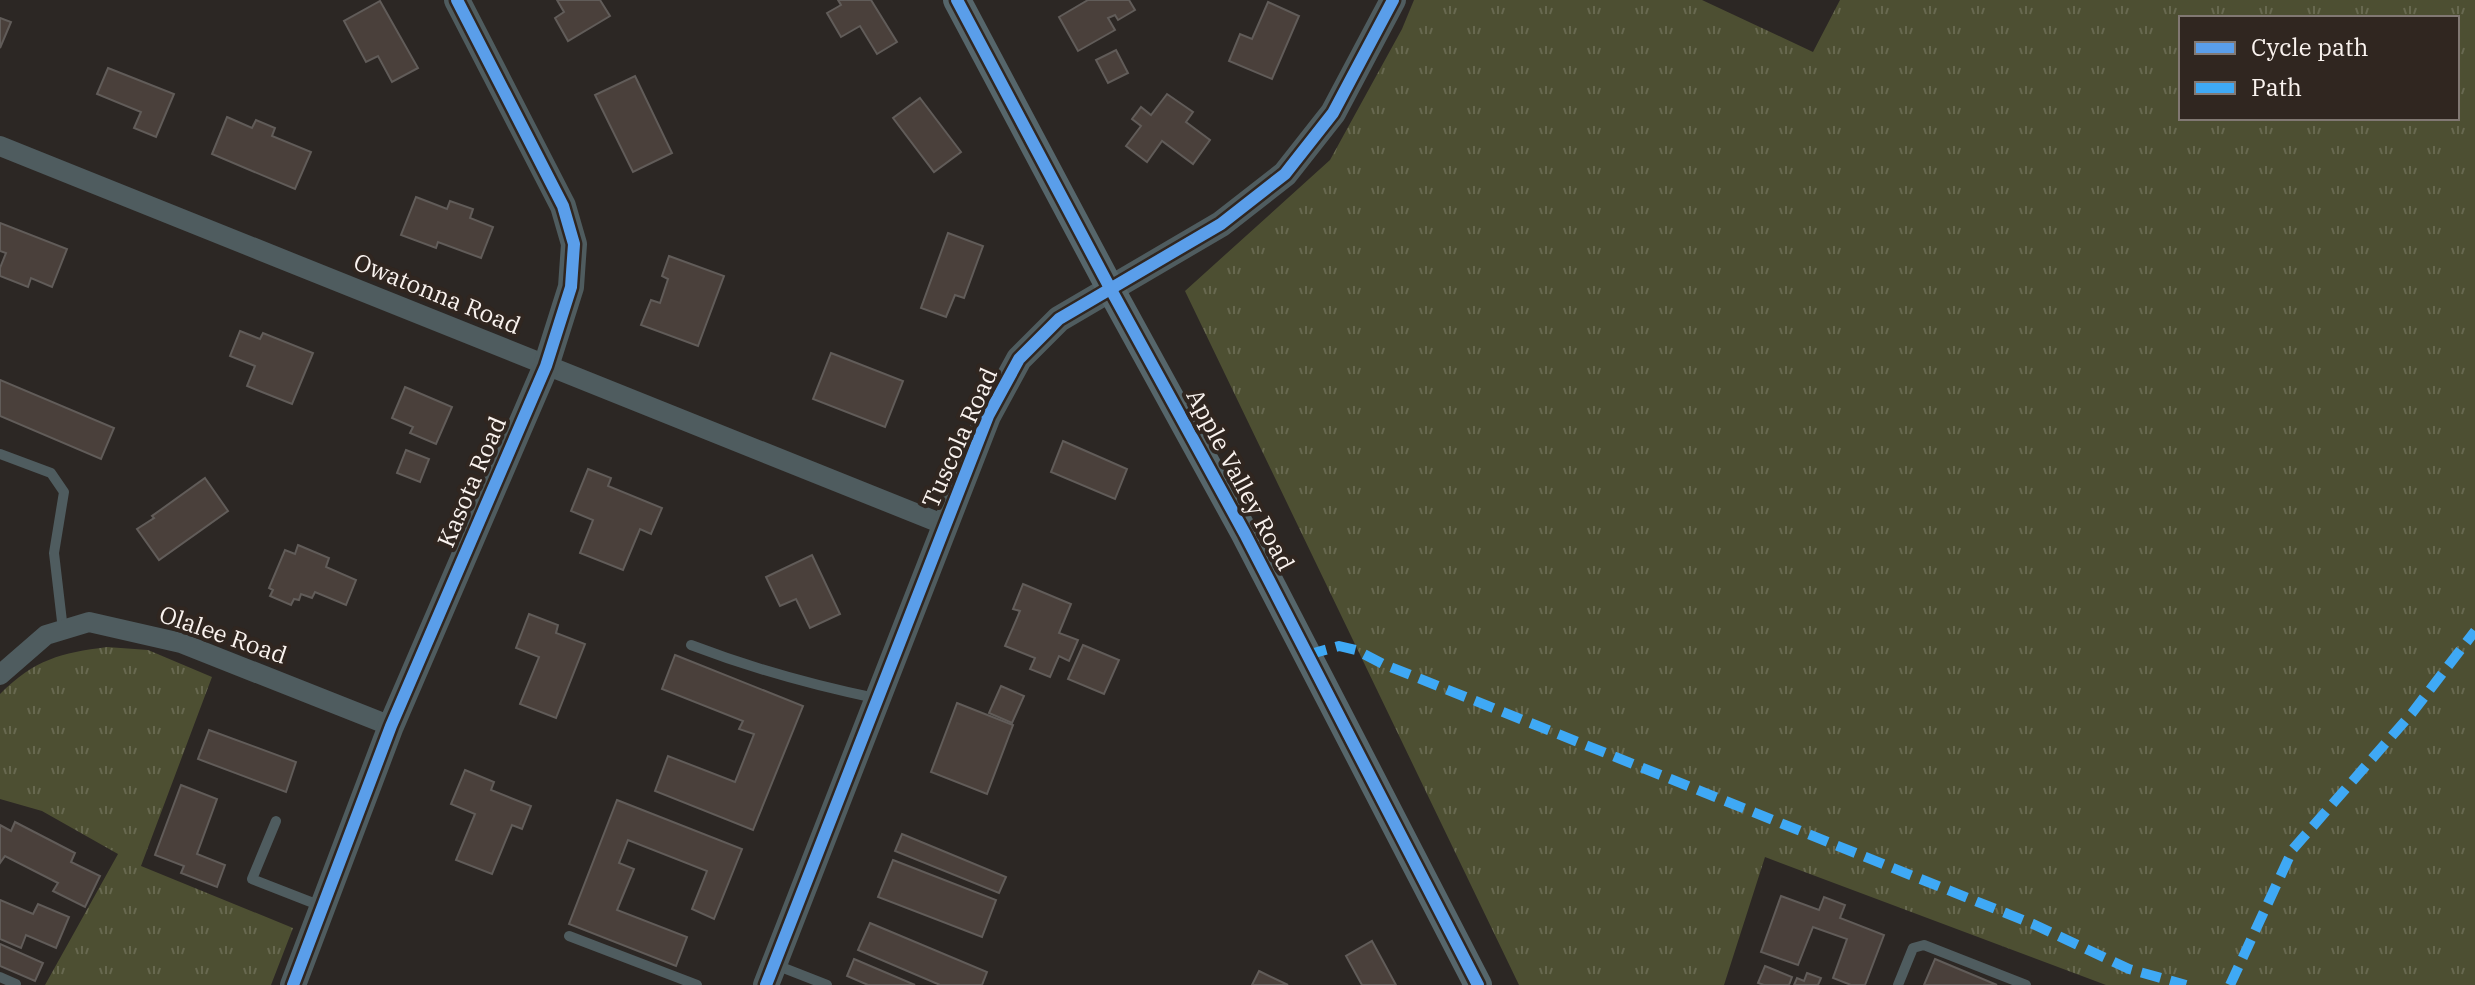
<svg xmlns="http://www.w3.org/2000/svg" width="2475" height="985" font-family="'IBM Plex Serif',serif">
  <defs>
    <pattern id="grass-tufts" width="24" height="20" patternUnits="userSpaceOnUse" patternTransform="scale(2)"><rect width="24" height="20" fill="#4d4f32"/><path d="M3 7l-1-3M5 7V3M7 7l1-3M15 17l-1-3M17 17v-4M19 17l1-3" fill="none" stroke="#686950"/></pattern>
  </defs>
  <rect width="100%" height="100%" fill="#2c2724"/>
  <g fill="url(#grass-tufts)" fill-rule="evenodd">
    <path d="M1414,0H1702L1813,52L1840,0H2475V985H2106L1765,857L1724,985H1519L1185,291L1330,160L1402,29ZM2457,18V118H2181V18Z"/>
    <path d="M107,647L148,650L212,677L141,866L293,928L271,985H45L118,854L42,811L0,799V694C35,659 61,653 107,647Z"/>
  </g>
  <g fill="#4a403b" stroke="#615c59" stroke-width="2">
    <polygon points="557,0 600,0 610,16 568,41 555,18 564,12"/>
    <polygon points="838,0 871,0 897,42 877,54 860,26 841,37 827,13 841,5"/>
    <polygon points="1088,0 1129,0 1135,10 1118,20 1115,15 1108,18 1115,30 1078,51 1059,17"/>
    <polygon points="380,1 418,68 392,82 378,56 366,62 344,21"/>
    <polygon points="1268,2 1299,16 1272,79 1229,61 1240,34 1252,39"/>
    <polygon points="0,18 11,22 0,48"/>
    <polygon points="1116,50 1128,73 1108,83 1096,60"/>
    <polygon points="108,68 174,94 156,137 134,128 141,112 97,94"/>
    <polygon points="635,76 672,153 633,172 595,95"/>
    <polygon points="1167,94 1193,112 1186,122 1210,140 1193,164 1162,141 1147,162 1126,146 1141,126 1132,119 1141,107 1151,115"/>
    <polygon points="920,98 961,152 934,172 893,118"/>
    <polygon points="227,117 252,128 256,120 275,128 272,136 311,152 295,189 212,154"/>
    <polygon points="416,197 447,209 450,201 473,209 470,218 493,227 481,258 438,242 436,248 401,235"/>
    <polygon points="0,223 67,249 52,287 31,278 28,287 0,276 0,268 6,253 0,251"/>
    <polygon points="948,233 983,246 964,298 955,295 946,317 921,308"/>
    <polygon points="669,256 724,276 698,346 641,325 651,300 660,303 668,279 662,276"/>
    <polygon points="240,331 260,339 263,333 313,353 292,404 247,386 255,366 230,356"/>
    <polygon points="831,353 903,381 885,427 813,399"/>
    <polygon points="0,380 114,428 101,459 0,416"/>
    <polygon points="405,387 452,407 436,444 410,433 413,427 392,418"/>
    <polygon points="1063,441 1127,469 1115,499 1051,472"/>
    <polygon points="406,450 429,459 420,482 397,473"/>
    <polygon points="588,469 611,478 608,486 662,508 651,534 640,529 623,570 580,553 593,520 571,511"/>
    <polygon points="205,478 228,511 159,560 137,529 154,518 152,516"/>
    <polygon points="298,545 329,558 326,567 356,580 346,605 315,592 312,598 301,594 299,600 294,599 291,605 270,596 273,590 269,588 285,550 295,554"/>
    <polygon points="812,555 840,614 810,628 796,599 780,606 766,577"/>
    <polygon points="1023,584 1071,604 1059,633 1078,640 1069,661 1059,656 1050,677 1030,669 1035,658 1005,646 1020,611 1013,609"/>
    <polygon points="529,614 558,625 556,633 585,644 556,718 520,704 539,657 516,648"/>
    <polygon points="1083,645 1119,660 1104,694 1068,679"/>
    <polygon points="675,655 803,706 753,830 655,791 668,756 735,782 754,734 739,729 743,721 662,689"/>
    <polygon points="1001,686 1024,696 1012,723 989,713"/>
    <polygon points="957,703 1013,725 987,794 931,772"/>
    <polygon points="209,730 296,762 286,792 198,759"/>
    <polygon points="465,770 494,782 491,790 531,806 522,829 512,825 492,874 456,860 475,814 451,804"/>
    <polygon points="181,785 217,799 197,854 225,865 217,887 181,873 184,866 155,855"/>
    <polygon points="617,800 742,849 714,919 692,909 707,871 628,840 619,863 634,869 617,910 687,937 676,966 569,924"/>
    <polygon points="15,822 75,853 71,862 100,876 85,907 53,891 58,883 5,856 0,863 0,825 11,831"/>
    <polygon points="902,834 1006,877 999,893 895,851"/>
    <polygon points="893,860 996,900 982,937 878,897"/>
    <polygon points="1781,896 1819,910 1824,897 1845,905 1840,918 1884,935 1865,985 1851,985 1833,978 1847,939 1813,927 1798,965 1761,952"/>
    <polygon points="0,900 33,914 38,904 69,917 56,948 26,935 21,948 0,939"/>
    <polygon points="870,923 987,972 982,985 940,985 858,950"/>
    <polygon points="1372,941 1396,985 1362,985 1346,956"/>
    <polygon points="0,944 43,963 35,981 0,966"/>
    <polygon points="854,959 915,985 868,985 847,976"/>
    <polygon points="1935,959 1997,985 1924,985"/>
    <polygon points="1765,966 1792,977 1789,985 1764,985 1758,983"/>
    <polygon points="1259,971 1288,985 1252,985"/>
    <polygon points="1807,973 1821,978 1818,985 1794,985 1797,978 1804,981"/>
  </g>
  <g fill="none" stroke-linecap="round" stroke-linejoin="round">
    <g stroke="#4f5c5f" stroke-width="10">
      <polyline points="0,454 51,473 64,492 54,553 63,630"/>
      <path d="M691,645C751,668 812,685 875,698"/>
      <polyline points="276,821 252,879 321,906"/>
      <polyline points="569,936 697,985"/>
      <polyline points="776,965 827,985"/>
      <polyline points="0,977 16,984"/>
      <polyline points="1898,985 1913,948 1924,945 2026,985"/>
    </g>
    <g stroke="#4f5c5f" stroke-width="20">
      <polyline points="0,146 945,525"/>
      <polyline points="0,675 46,635 89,622 181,643 391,726"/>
    </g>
    <g stroke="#4f5c5f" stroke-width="26">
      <polyline points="293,985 391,726 546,366 571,287 574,244 563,206 457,0"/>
      <polyline points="766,985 988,416 1019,359 1059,319 1221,224 1285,174 1333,113 1393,0"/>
    </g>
    <polyline stroke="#56666b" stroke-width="28" points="957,0 1110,288 1245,534 1478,985"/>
    <g stroke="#3fa9f5" stroke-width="10" stroke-dasharray="20 10" stroke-linecap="butt">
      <polyline points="1307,655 1339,646 1356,650 1383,664 2033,924 2129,969 2186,985"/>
      <polyline points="2230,985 2293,849 2412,713 2475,631"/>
    </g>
    <g stroke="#302620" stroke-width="17">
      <g id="cycleway">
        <polyline points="957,0 1110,288 1245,534 1478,985"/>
        <polyline points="293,985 391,726 546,366 571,287 574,244 563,206 457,0"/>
        <polyline points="766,985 988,416 1019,359 1059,319 1221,224 1285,174 1333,113 1393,0"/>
      </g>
    </g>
    <use href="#cycleway" stroke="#5a9eea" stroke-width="12"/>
  </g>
  <g text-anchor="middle" stroke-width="8" stroke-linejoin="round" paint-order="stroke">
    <g font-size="24" fill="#faf3ef" stroke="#302620">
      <text transform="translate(437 294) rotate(22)" y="8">Owatonna Road</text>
      <text transform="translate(960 438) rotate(-66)" y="8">Tuscola Road</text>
      <text transform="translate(1240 480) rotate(62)" y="8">Apple Valley Road</text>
      <text transform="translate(472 482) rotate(-67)" y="8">Kasota Road</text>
      <text transform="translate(223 635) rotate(19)" y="8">Olalee Road</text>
    </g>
  </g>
  <rect x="2179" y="16" width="280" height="104" fill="#302620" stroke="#817873" stroke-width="2"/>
  <rect x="2195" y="42" width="40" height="12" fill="#5a9eea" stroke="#817873" stroke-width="2"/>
  <text x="2251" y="56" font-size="24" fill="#faf3ef">Cycle path</text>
  <rect x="2195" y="82" width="40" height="12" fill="#3fa9f5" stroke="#817873" stroke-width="2"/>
  <text x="2251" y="96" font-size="24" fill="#faf3ef">Path</text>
</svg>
